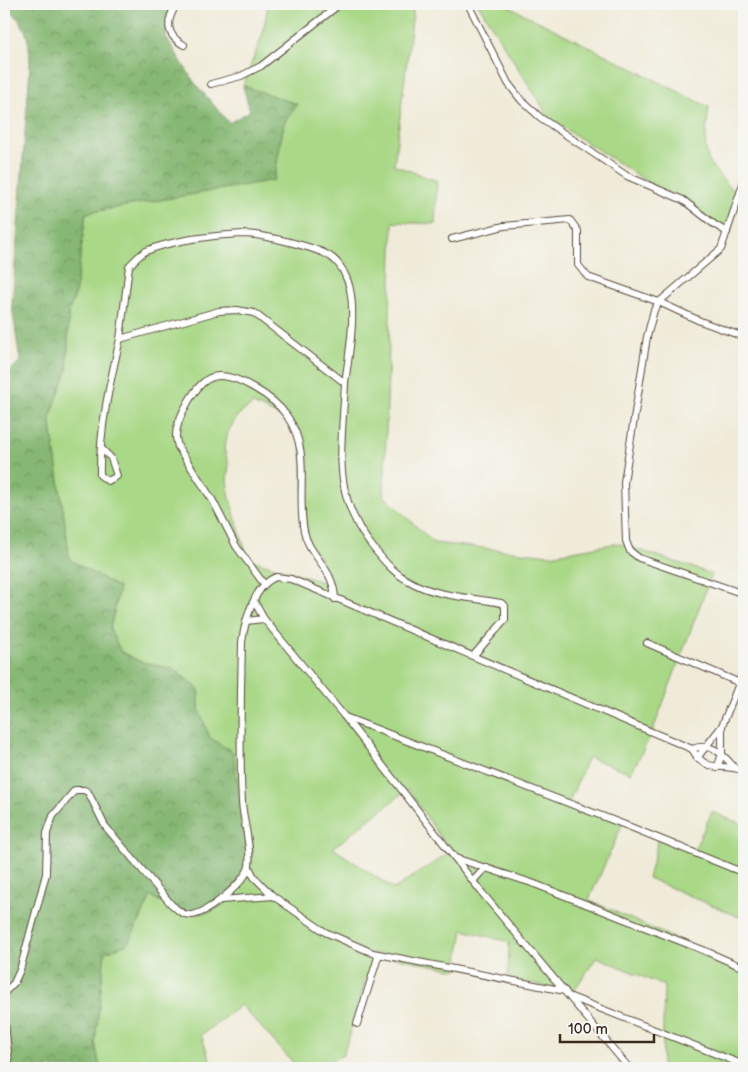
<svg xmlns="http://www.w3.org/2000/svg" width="748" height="1072" font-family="'Balsamiq Sans',sans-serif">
  <defs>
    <pattern id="forest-crowns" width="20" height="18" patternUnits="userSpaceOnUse" patternTransform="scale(1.25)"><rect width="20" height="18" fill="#86b873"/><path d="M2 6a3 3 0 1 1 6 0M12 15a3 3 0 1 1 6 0" fill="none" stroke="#6f965e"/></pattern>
  </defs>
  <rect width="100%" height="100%" fill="#f6f6f2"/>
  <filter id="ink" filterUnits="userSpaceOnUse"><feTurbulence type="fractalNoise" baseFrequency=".02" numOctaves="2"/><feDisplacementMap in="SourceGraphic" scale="10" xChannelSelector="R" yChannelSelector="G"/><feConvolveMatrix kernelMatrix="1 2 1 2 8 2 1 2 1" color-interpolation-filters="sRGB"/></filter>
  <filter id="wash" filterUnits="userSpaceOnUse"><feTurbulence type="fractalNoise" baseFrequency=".0096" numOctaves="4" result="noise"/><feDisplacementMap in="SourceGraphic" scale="20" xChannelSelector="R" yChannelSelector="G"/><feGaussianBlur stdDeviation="1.12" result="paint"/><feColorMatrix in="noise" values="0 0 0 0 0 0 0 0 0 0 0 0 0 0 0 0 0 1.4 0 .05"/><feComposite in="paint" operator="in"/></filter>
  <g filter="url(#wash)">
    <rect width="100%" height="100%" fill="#f0ebd8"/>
    <g fill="#a9d886" stroke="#728152" fill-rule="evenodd">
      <path d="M268,4H414L394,165L437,181L435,224L393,222L384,496L434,543L550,555L618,543L712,574L651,735L631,773L588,757L569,802L623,823L589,900L744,970V1068H662L664,986L597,957L572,993L508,978L509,942L463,930L456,970L374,953L343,1055L317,1068H298L241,1005L201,1035L213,1068H100L95,1042L105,952L139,923L151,896L168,907L210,739L199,710V689L173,669L141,662L121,652L110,629L119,588L70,560L50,418L67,370L69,311L75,295L86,213L274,180L284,123L297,104L243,86L263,33ZM253,404L294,423L299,430L302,451L306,540L320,558L329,584L248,559L230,499L227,480L229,465L224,449L228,432L238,415ZM408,789L450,852L394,889L333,848Z"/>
      <path d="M478,4H504L709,107C703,160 701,158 739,196L730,235L550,119Z"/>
      <polygon points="712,812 744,825 744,919 648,878 659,837 694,850"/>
    </g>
    <path fill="url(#forest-crowns)" stroke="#607148" d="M4,4H172L166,37L194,82L229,123L250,111L243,86L297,104L284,123L274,180L86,213L75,295L69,311L67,370L50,418L70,560L119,588L110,629L121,652L141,662L173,669L199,689V710L210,738L233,752L251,872C242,882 233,897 223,905C200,922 172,910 151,896L128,944L105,952L95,1042L100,1068H4V377L20,361L12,305L30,67C30,42 28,21 4,8Z"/>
  </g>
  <g filter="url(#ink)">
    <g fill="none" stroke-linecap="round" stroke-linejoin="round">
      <g stroke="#56473a" stroke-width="8">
        <g id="street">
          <path d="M177,4C166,20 165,35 184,45"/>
          <polyline points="468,4 508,83 521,100 541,118 627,176 683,200 715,225 727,232"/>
          <polyline points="211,84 241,76 261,66 340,4"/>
          <polyline points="744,181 721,249 659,302 654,310 647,337 624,482 626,541 630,551 639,558 744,594"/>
          <polyline points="452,239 504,226 570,220 578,231 578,265 588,277 659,302 700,321 744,337"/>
          <path d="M120,339L129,266C134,261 140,254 146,251C172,240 215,235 243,234C261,234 317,247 331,257C336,260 343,269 345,275C359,301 349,354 345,383"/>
          <path d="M102,449L111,458L117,476L108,481L100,475C99,430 110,382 120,339L219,311L237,310L254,313L345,383C342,449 330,496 375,550C385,562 395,574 409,581C436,597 471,597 501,603L505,606V620L473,656"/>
          <path d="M264,584L236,546L213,501L178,447C177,443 176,439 176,436C176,420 196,381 213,377C234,371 275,398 287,416C312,452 296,492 304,531C309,557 334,567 335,599"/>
          <polyline points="254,601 264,619 344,716 483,894 629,1068"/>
          <polyline points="246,621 264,619"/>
          <polyline points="647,643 740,683"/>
          <polyline points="345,717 633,828 744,873"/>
          <path d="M692,749C710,742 721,752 733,766"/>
          <polyline points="697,758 722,726 744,671"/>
          <polyline points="717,768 722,754 722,726"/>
          <polyline points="455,858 532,883 703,950 744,968"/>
          <polyline points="249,867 254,877 273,896"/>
          <polyline points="473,881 486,867"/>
          <polyline points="221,900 273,896 325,932 373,953 565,991"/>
          <path d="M4,993L14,983L20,970L39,900L46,874L47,833L53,816L75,790H84L88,792L105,826L171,904C177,909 182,915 190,915C205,916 247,881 249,866C252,848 243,821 242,802C239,749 241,695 242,642C245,621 254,585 276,577L291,579L692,749C707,775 722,762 744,771"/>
          <polyline points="571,997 744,1065"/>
          <polyline points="357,1024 379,954"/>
        </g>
      </g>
      <g stroke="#56473a" stroke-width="11">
        <polyline id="secondary" points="4,1027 8,1068"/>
      </g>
      <use href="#street" stroke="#fff" stroke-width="6"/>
      <use href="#secondary" stroke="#fbe6c4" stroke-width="9"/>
    </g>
  </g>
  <rect width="748" height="1072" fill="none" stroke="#f6f6f2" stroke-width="20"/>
  <path d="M560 1034v8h94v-8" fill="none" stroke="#3b2a1e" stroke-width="2.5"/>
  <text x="568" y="1034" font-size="15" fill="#3b2a1e" stroke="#f6f6f2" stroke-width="4" paint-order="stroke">100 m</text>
</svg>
